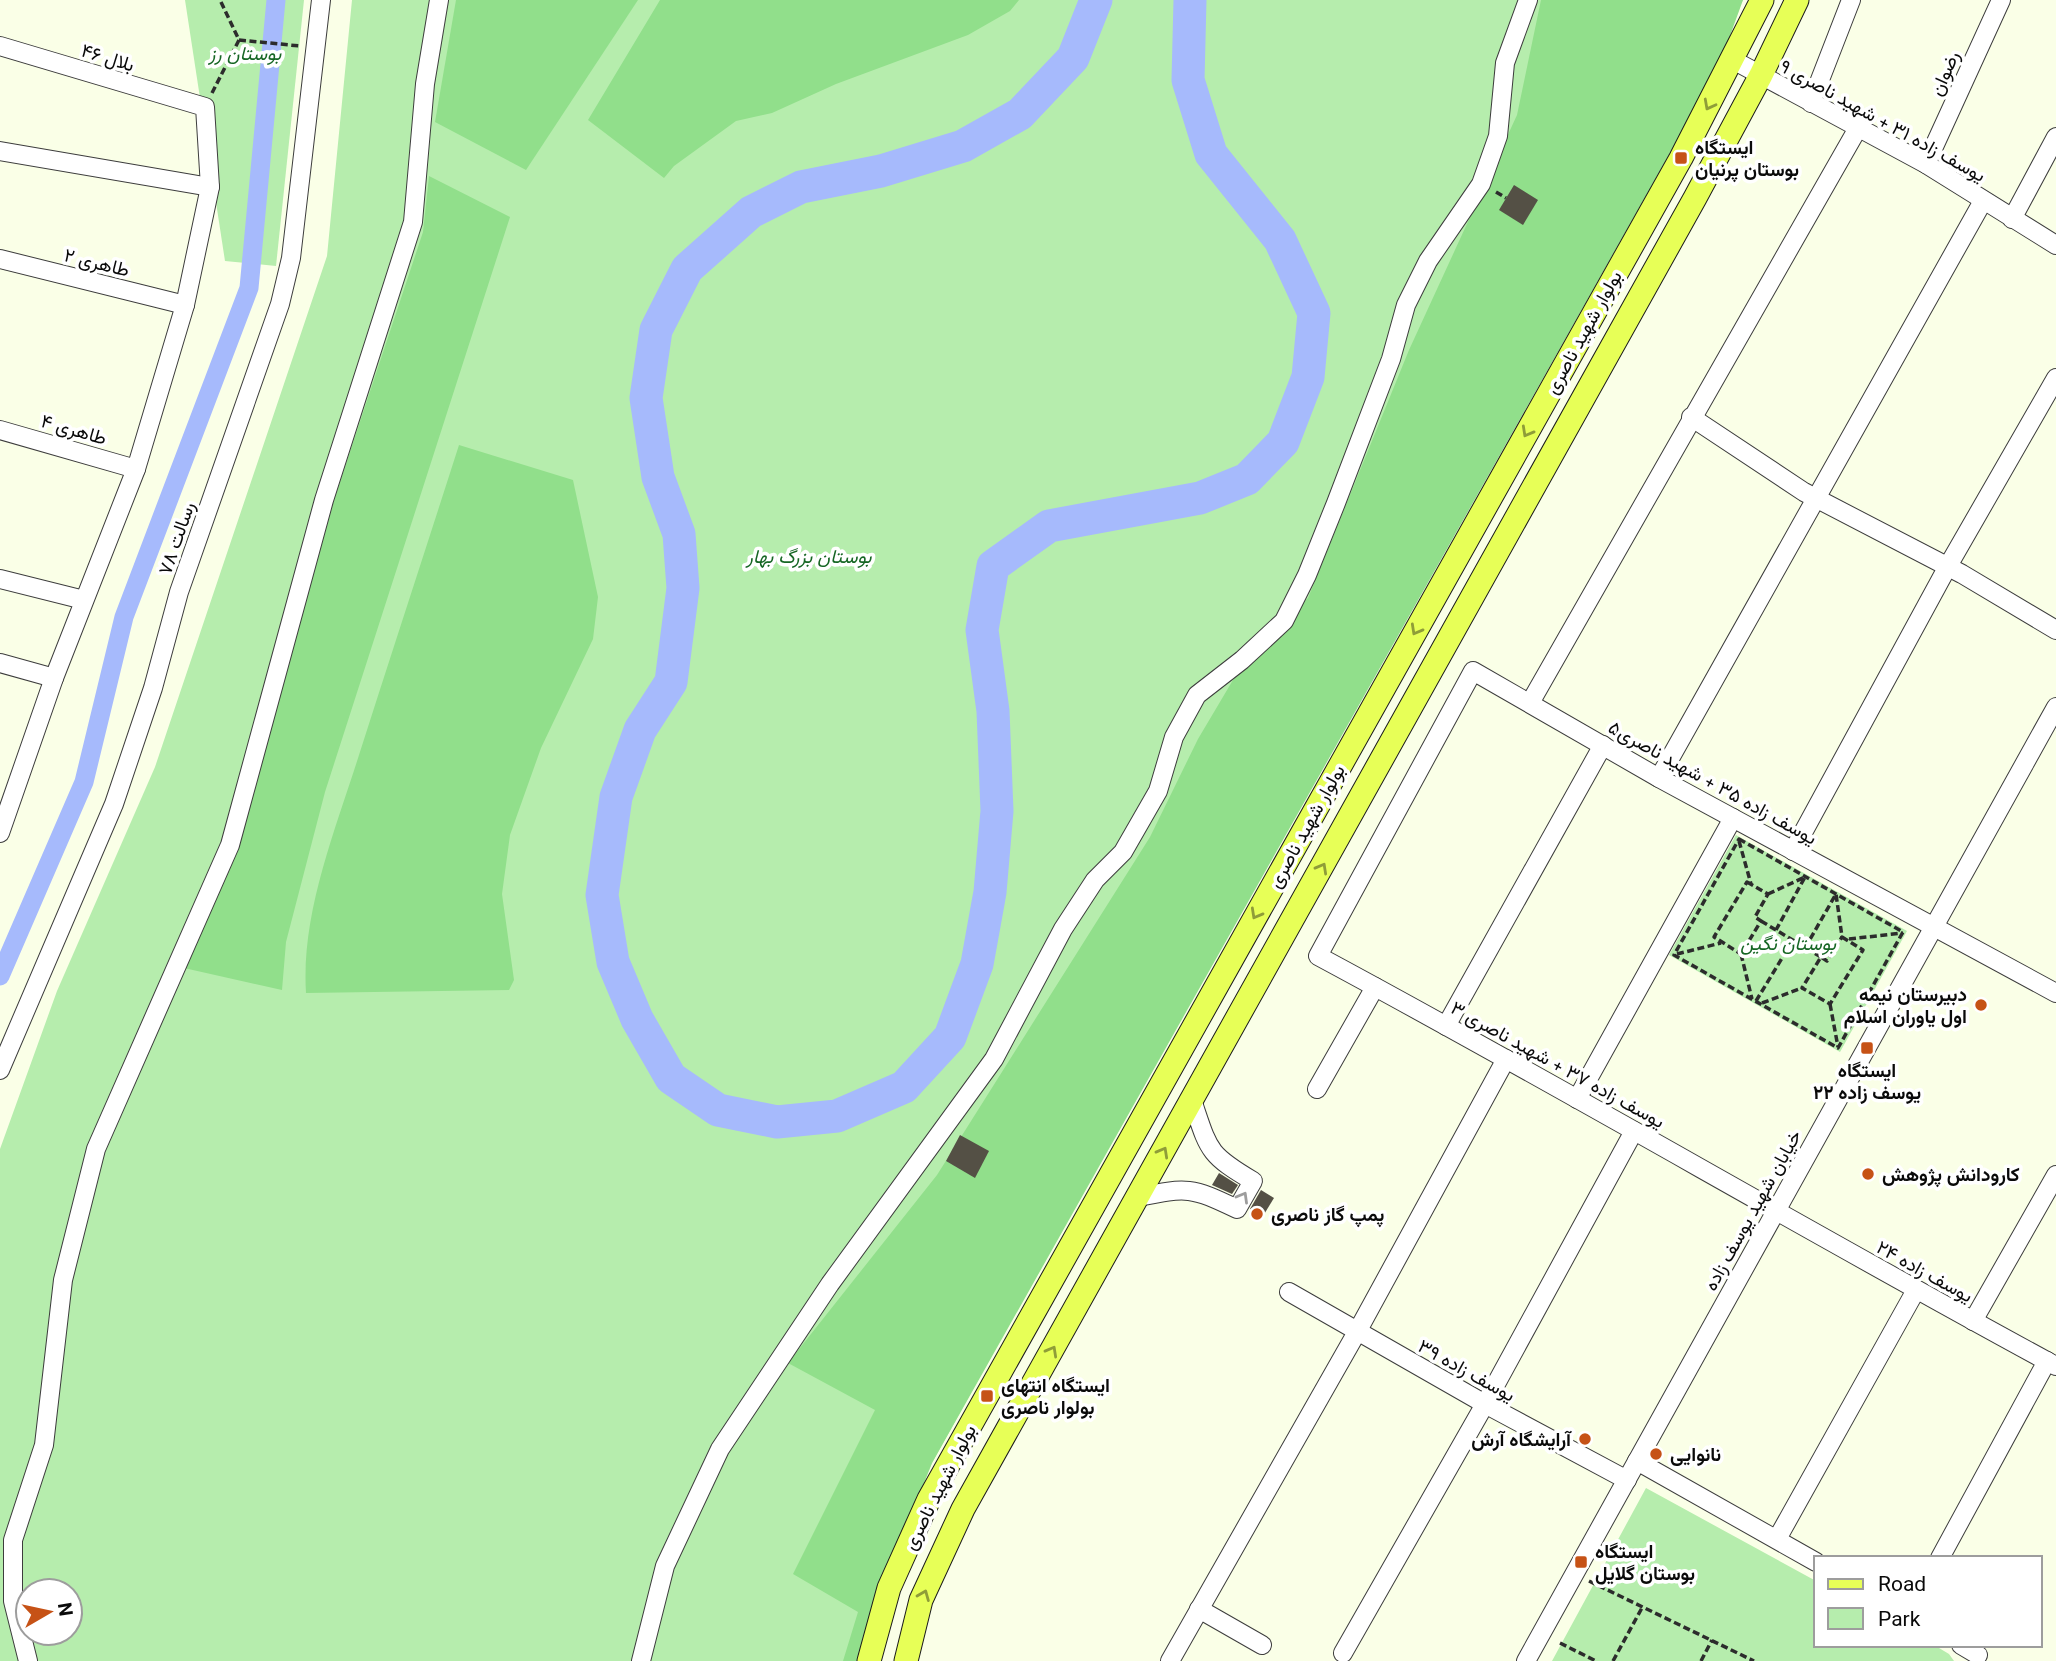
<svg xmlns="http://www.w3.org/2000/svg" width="2056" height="1661" font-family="Georgia,Vazirmatn,serif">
  <rect width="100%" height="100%" fill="#faffe7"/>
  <g fill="#b6edad" fill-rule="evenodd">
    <polygon points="185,0 304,0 276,266 225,261"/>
    <path d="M352,0H1743L932,1463L880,1591L863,1661H0V1149L57,991L155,767L327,256ZM28,1591H70V1633H28Z"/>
    <polygon points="1736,835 1907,931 1840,1052 1669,955"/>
    <polygon points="1646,1488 1816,1581 1816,1645 1934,1645 1949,1654 1954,1661 1552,1661"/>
  </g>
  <g fill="#91df8b">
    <polygon points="456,0 638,0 526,170 435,122"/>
    <polygon points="660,0 1019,0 1010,11 968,35 836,84 772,113 736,121 674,166 664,178 588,120"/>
    <polygon points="1541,0 1743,0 1719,66 932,1463 880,1591 863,1661 843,1661 858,1612 793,1574 875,1410 788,1363 937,1175 1150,837 1198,739 1249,653 1308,598 1409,350 1517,115"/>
    <polygon points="429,176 510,217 325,792 286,942 282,990 184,968 238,849 334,500 423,232"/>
    <path d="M459,445L573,480L598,597L593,639L541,748L510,835L502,894L514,980L509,990L306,993C301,913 335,831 359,755C392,652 426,548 459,445Z"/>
  </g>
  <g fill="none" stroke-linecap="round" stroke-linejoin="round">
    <polyline stroke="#a6bafc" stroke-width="19" points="0,976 84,782 124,617 249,288 276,0"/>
    <polyline stroke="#a6bafc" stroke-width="33" points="1096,0 1073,58 1020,114 963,146 881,171 801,187 751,212 687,269 656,330 646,398 658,477 679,534 683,588 671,682 640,730 616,797 602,895 613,962 637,1019 671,1078 718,1110 777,1122 837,1116 904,1087 950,1037 977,964 990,892 997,811 993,711 982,630 993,566 1049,526 1200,498 1247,479 1283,442 1308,377 1314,313 1280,240 1211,154 1188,80 1190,0"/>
  </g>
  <g fill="#545045">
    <polygon points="1514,185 1538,200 1523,225 1499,210"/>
    <polygon points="960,1135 989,1151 975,1178 946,1161"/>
    <polygon points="1219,1173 1238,1185 1232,1194 1212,1185"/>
    <polygon points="1261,1190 1274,1198 1263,1216 1250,1209"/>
  </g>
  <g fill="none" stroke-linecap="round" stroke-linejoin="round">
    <g stroke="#3d3d3d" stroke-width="20">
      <g id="minor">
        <polyline points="0,46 205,107 210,187 185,305 136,469 54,678 0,833"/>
        <polyline points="1733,60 1926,164 2056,245"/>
        <polyline points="1811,103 1851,0"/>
        <polyline points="0,151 210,187"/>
        <polyline points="1926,164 2001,0"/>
        <polyline points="2012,219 2056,137"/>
        <polyline points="0,259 185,305"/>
        <polyline points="1691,417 1804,492 1962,574 2056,630"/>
        <polyline points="0,430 136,469"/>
        <polyline points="0,579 84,600"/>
        <polyline points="0,663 54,678"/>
        <polyline points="1530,703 1858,128"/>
        <polyline points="1659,778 1983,201"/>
        <polyline points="1793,851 1948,566 2056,378"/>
        <path d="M2056,993L1659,778L1473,671L1318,956C1566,1089 1808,1232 2056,1366"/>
        <polyline points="1446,1026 1603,745"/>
        <polyline points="0,1070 114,804 153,688 179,592 280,304 291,258 321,0"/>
        <polyline points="1317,1089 1375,987"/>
        <polyline points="1577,1099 1733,818"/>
        <path d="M1138,1197C1188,1187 1191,1187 1237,1209L1253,1181C1207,1154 1209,1150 1192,1100"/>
        <polyline points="1289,1292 1485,1404 1627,1480"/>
        <polyline points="1973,1321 2056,1175"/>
        <polyline points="1637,1461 1816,1562"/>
        <polyline points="1777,1539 1916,1290"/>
        <polyline points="1940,1558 2047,1361"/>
        <polyline points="1199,1609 1262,1645"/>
        <polyline points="1961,1645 1978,1655"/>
        <polyline points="1343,1653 1485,1404 1634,1131"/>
        <polyline points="28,1661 13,1601 13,1540 44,1445 63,1280 96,1149 230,845 324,500 413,222 425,84 439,0"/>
        <polyline points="641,1661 665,1566 720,1449 830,1284 994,1059 1063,929 1095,880 1123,852 1158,791 1174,737 1197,695 1242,660 1284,621 1307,575 1336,503 1391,359 1406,305 1428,261 1481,184 1498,136 1505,63 1528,0"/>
        <polyline points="1170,1661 1357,1332 1506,1059"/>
        <polyline points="1526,1661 2056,707"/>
      </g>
    </g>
    <g stroke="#1b1b1b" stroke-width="25">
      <g id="major">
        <polyline points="869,1661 889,1588 929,1499 1681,158 1762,0"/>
        <polyline points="906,1661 921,1600 963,1509 1695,198 1761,75 1797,0"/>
      </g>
    </g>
    <g stroke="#2c2c2c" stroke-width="3.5" stroke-dasharray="7 3.5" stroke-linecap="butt">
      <polyline points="239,40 300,46"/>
      <polyline points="212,93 239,40 220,0"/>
      <polyline points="1496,192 1506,198"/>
      <polygon points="1739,839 1903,932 1838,1048 1674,955"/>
      <polyline points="1739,841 1751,884"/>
      <polygon points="1747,882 1768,894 1755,917 1761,921 1741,954 1714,937"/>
      <polyline points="1768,894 1805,877 1776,930"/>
      <polyline points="1761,921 1821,957"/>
      <polygon points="1842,937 1863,950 1830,1004 1802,988 1821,957 1827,961"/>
      <polyline points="1849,939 1903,933"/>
      <polyline points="1805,948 1836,894 1842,937"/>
      <polyline points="1677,954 1721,943"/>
      <polyline points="1741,954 1752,999"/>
      <polyline points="1756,1001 1793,940"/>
      <polyline points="1762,1003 1802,988"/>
      <polyline points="1830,1004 1838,1047"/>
      <polyline points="1589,1581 1754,1661"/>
      <polyline points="1560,1643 1596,1661"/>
      <polyline points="1613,1661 1643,1606"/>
      <polyline points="1701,1661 1712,1640"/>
    </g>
    <use href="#minor" stroke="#fff" stroke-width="18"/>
    <use href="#major" stroke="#e7ff57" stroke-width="23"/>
  </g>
  <defs><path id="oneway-chevron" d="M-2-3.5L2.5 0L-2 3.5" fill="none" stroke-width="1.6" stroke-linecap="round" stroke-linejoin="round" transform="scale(1.75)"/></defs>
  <g stroke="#8f9d38">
    <use href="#oneway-chevron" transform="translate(1709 105) rotate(118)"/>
    <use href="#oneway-chevron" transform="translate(1527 432) rotate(119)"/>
    <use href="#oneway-chevron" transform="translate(1416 630) rotate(119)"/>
    <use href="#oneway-chevron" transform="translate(1322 868) rotate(-61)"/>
    <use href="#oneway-chevron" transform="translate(1256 914) rotate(119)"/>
    <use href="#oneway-chevron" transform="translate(1163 1152) rotate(-61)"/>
    <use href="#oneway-chevron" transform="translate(1052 1351) rotate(-61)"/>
    <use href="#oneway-chevron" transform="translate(924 1595) rotate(-68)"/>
  </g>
  <use stroke="#9d9d9d" href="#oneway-chevron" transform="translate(1243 1197) rotate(-60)"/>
  <g fill="#c65216" stroke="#fff" stroke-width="2.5">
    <rect x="1674" y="151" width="14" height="14" rx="3.5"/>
    <circle cx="1981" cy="1005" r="7"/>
    <rect x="1860" y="1041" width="14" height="14" rx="3.5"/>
    <circle cx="1868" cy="1174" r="7"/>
    <circle cx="1257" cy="1214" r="7"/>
    <rect x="980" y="1389" width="14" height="14" rx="3.5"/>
    <circle cx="1585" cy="1439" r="7"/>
    <circle cx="1656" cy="1454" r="7"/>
    <rect x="1574" y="1555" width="14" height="14" rx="3.5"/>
  </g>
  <g text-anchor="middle" stroke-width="7" stroke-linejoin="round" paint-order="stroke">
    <g font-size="19" font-style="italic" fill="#166624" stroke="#fff">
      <text x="245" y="60">بوستان رز</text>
      <text x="809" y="563">بوستان بزرگ بهار</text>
      <text x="1788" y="950">بوستان نگین</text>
    </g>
    <g font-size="19" fill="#0a0a0a" stroke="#fff">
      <text transform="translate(108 57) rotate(17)" y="7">بلال ۴۶</text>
      <text transform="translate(1944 73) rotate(-66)" y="7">رضوان</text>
      <text transform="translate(1883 120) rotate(29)" y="7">یوسف زاده ۳۱ + شهید ناصری ۹</text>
      <text transform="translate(97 262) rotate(14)" y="7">طاهری ۲</text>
      <text transform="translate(1583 332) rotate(-61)" y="7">بولوار شهید ناصری</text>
      <text transform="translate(74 429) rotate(16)" y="7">طاهری ۴</text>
      <text transform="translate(176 538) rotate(-71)" y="7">رسالت ۷۸</text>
      <text transform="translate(1713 782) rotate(29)" y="7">یوسف زاده ۳۵ + شهید ناصری۵</text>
      <text transform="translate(1306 826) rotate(-61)" y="7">بولوار شهید ناصری</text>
      <text transform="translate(1558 1064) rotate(29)" y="7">یوسف زاده ۳۷ + شهید ناصری ۳</text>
      <text transform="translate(1752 1210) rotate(-61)" y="7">خیابان شهید یوسف زاده</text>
      <text transform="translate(1925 1271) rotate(29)" y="7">یوسف زاده ۲۴</text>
      <text transform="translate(1467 1370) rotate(29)" y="7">یوسف زاده ۳۹</text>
      <text transform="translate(939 1487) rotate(-63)" y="7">بولوار شهید ناصری</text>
    </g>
    <g font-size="19" font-weight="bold" fill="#0a0a0a" stroke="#fff" text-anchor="start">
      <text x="1695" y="154">ایستگاه<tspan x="1695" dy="22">بوستان پرنیان</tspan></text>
      <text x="1967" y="1001" text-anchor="end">دبیرستان نیمه<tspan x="1967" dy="22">اول یاوران اسلام</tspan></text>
      <text x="1867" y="1077" text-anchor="middle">ایستگاه<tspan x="1867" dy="22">یوسف زاده ۲۲</tspan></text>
      <text x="1882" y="1181">کارودانش پژوهش</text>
      <text x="1271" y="1221">پمپ گاز ناصری</text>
      <text x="1001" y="1392">ایستگاه انتهای<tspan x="1001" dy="22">بولوار ناصری</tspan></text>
      <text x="1571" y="1446" text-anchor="end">آرایشگاه آرش</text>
      <text x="1670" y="1461">نانوایی</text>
      <text x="1595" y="1558">ایستگاه<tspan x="1595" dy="22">بوستان گلایل</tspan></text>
    </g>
  </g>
  <rect x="1814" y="1556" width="228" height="91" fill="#ffffff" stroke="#9d9d9d" stroke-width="2"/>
  <rect x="1828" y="1579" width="35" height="10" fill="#e7ff57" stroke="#9d9d9d" stroke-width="2"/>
  <text x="1878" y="1591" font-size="21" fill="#0a0a0a">Road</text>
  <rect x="1828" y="1608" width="35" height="21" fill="#b6edad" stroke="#9d9d9d" stroke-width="2"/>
  <text x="1878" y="1626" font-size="21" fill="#0a0a0a">Park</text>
  <g transform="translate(49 1612) rotate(81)"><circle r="33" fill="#ffffff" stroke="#9d9d9d" stroke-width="2"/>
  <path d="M0-5L12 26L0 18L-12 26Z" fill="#c65216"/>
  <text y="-10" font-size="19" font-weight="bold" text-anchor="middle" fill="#0a0a0a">N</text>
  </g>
</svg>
